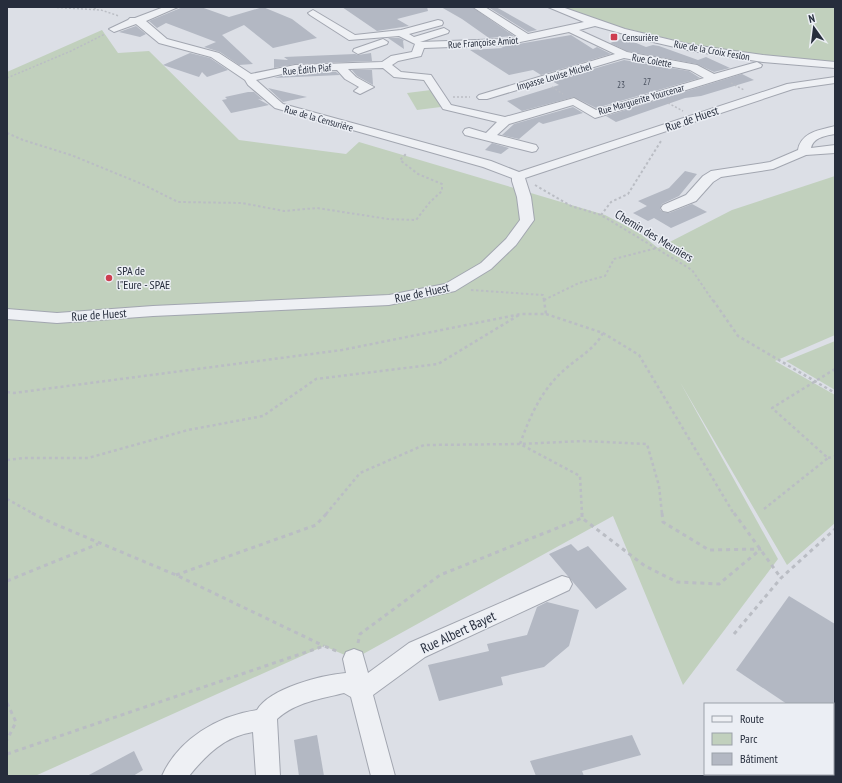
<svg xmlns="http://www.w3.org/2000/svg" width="842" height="783" font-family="'PT Sans Narrow',sans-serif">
  <rect width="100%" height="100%" fill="#dcdfe6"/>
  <g fill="#c1d0bd">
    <polygon points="560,7 835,7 835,62 809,59 794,60 713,49 606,24"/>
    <polygon points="102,30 118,53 149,51 239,140 346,154 359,142 605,215 638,232 658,248 732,210 835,176 835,335 775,361 835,395 835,523 787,565 680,382 778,559 683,685 613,516 354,659 324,646 35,776 7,776 7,72"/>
    <polygon points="431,90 441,107 417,110 407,93"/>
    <polygon points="835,341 835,390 786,361"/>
  </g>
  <g fill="#b3b8c3">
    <polygon points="183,7 201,7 229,17 263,7 292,19 317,38 273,48 244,25 222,35 253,64 239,65 220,52 204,47 216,42 166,23 157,28 149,21"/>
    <polygon points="342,7 427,7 428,11 397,19 409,26 377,31"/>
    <polygon points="441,7 472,7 514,36 489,38 462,19"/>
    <polygon points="488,7 496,7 537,30 528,32"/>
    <polygon points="136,26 146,34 140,37 119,32"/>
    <polygon points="571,35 593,49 597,47 611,54 541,75 533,70 509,75 470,50 503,48 501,47"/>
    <polygon points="388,38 399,38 404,40 403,41 404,49"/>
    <polygon points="624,38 646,47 653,45 659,46 698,60 706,57 730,68 714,72 697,64 627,51 610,43"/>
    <polygon points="190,53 210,58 228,70 207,77 202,72 199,77 163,65"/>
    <polygon points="371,53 372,61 295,64 274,68 274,59 288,60 284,57 355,54 358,55"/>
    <polygon points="624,60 689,71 700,78 596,108 574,97 522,111 507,101 559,85 552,81"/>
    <polygon points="352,70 372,70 373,85 357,76"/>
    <polygon points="295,72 336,72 340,75 274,78"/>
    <polygon points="742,74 754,80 701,96 685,98 616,122 606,116"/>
    <polygon points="268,88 307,97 283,102"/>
    <polygon points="248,92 254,92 263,100 258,99 269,105 231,113 222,100 227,99 225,97"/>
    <polygon points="573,107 583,113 543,124 539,122 519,139 502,135 514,124"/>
    <polygon points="492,143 509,148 501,154 485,150"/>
    <polygon points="685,171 697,174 679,196 662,204 660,209 663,212 669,213 692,204 707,212 671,228 654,218 648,221 633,213 647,206 638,201 669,188"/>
    <polygon points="571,544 578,551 588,546 627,589 596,609 549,554"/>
    <polygon points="789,596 835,624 835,704 787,704 736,670"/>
    <polygon points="547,602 579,610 569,646 544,667 501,677 503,685 439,701 428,665 489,651 487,644 527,635 537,607"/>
    <polygon points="317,735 324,776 299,776 294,740"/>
    <polygon points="632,735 641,755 582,771 584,776 536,776 530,761"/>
    <polygon points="134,751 143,770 133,776 87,776"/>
  </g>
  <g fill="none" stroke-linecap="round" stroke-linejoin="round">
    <g stroke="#a2a6b0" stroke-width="2">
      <g id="minor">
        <path d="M164,7H178L146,21L167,39L219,53L251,74L295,65L382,62L391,56L412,52L415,44L399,36L349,40L310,15L308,13L313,10L355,35L401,30L438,20L442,21L443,23L442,25L409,34L414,37L444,28L449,31L448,33L420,42L506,39L518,37L473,7H485L528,34L584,22L548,7H562L625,29L692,45L763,55L835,62V68L763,62L692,51L653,42L595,26L579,30L627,52L697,65L714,74L757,62L762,65L761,67L595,118L573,105L509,124L497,135L536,145L538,148L536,151L532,152L465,135L463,132L465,129L469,128L486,133L497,122L443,109L424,80L394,77L383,68L348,69L356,77L374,87L360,94L354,91L359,87L345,79L337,70L295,71L256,80L283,104L491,161L519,172L787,84L835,77V83L793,89L525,178L531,197L534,220L516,245L491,269L455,291L389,305L153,316L57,323L7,319V309L57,313L153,306L389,295L445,284L481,263L506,239L520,220L517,197L512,181V178L483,167L275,108L248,85L245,80L211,57L159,43L136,24L114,32L109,29L128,20L130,18H135ZM569,32L615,54L479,95L477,97L479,99H487L624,58L690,70L704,78L596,110L574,98L505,117L451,105L431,75L401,72L392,65L398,61L421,56L424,48L506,45Z"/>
        <polygon points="383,39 388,42 387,44 358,54 353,51 354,49"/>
        <path d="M835,126V134C825,136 814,137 811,148L835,145V153L806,155L773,169L721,177L713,182L696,201L668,212L663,211L661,208L663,205L686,195L703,176L711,171L770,162L798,150C801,132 820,130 835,126Z"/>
        <path d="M562,576L569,578L572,584L569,590L425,657L373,695L395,776H371L351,697L344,693C320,699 296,702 277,719L280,776H256L253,732C225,736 206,755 189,776H162C178,739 219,715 257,710C270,688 322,675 346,673L343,659L346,652L354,649L362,652L368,673L409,643Z"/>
      </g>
    </g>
    <g stroke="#babdc4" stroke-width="1.5" stroke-dasharray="2 2" stroke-linecap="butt">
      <polyline points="49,7 101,10 119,16"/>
      <polyline points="90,7 97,9"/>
      <polyline points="7,78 71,51 105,34"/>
      <polyline points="731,83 744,90"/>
      <polyline points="552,87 563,94"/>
      <polyline points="453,97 470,97"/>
      <polyline points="668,103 683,111"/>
    </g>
    <g stroke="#babdc4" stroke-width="2" stroke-dasharray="2.5 2.5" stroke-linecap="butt">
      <polyline points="7,133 23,140 71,155 142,184 178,202 242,203 284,211 317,208 388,219 416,220 430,202 442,191 442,184 418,174 400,160 407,153"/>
      <polyline points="535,185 571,206 601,215 692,270 713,301"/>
      <polyline points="601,215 611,202 628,194 661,141"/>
      <polyline points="471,290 543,295 544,301"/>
      <polyline points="544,300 579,283 605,276 614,259 657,248"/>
    </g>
    <g stroke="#babdc4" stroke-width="2.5" stroke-dasharray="3 3" stroke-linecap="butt">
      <polyline points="713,300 738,336 835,393"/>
      <polyline points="546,314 603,333 639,355 734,514"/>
      <path d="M603,333C594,350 577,358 563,371C541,391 530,416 520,444L583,441L647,444L659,486L662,514"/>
      <polyline points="7,392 14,393 342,350 521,314 546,314 544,300"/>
      <polyline points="828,458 835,456"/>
      <polyline points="7,460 24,458 88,458 188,430 263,416 316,379 438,364 519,315"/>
      <polyline points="7,499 34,514"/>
      <polyline points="764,509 828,458 772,408 835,369"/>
      <polyline points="326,514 360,473 424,445 520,444 580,476 582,514"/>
    </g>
    <g stroke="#babdc4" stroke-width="3" stroke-dasharray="4 4" stroke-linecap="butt">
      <polyline points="32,513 50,522 176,575 324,646"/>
      <polyline points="582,513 582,518"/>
      <polyline points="662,513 663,522 709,550 761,549"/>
      <polyline points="734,513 781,578"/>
      <polyline points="176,575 316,525 327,513"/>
      <polyline points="7,581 98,544"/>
      <polyline points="734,634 781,578 835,529"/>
      <polyline points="358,643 360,634 440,575 582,518 645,566 677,582 719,584 761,549"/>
      <polyline points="7,703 16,722 7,740"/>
      <polyline points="7,754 324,646 339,652"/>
    </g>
    <use href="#minor" fill="#eef0f4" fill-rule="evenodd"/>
  </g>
  <g fill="#ce3e50" stroke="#ebeef4" stroke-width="1.5">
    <rect x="610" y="33" width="8" height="8" rx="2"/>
    <circle cx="109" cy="278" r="4"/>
  </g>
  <g text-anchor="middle" stroke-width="3" stroke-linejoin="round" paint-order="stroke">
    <g font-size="9" fill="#49505e">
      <text x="647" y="85">27</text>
      <text x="621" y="88">23</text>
    </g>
    <g font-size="10" fill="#262d3c" stroke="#ebeef4" text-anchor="start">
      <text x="622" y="41">Censurière</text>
    </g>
    <g font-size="10" fill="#262d3c" stroke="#ebeef4">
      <text transform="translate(483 42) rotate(-4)" y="4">Rue Françoise Amiot</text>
      <text transform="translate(712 50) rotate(10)" y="4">Rue de la Croix Feslon</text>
      <text transform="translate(652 60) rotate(10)" y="4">Rue Colette</text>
      <text transform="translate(307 69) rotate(-5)" y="4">Rue Édith Piaf</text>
      <text transform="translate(554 76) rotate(-16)" y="4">Impasse Louise Michel</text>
      <text transform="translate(641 99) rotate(-16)" y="4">Rue Marguerite Yourcenar</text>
      <text transform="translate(319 118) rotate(16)" y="4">Rue de la Censurière</text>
    </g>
    <g font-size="12" fill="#262d3c" stroke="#ebeef4">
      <text transform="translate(692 119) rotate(-19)" y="4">Rue de Huest</text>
      <text transform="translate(654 236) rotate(31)" y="4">Chemin des Meuniers</text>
      <text transform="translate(422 293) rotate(-12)" y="4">Rue de Huest</text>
      <text transform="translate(99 315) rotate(-4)" y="4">Rue de Huest</text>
    </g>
    <g font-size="12" fill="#262d3c" stroke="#ebeef4" text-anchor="start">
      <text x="117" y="275">SPA de<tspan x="117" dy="14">l"Eure - SPAE</tspan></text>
    </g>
    <g font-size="14" fill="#262d3c" stroke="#ebeef4">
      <text transform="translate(458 632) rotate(-25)" y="5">Rue Albert Bayet</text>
    </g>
  </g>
  <rect width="842" height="783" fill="none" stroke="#262d3c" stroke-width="16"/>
  <rect x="704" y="703" width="130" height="72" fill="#ebeef4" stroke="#9ca1aa"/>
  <rect x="712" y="716" width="20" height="6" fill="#eef0f4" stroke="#9ca1aa"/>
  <text x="740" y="723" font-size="12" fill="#262d3c">Route</text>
  <rect x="712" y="733" width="20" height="12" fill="#c1d0bd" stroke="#9ca1aa"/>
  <text x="740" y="743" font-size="12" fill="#262d3c">Parc</text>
  <rect x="712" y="753" width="20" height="12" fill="#b3b8c3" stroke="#9ca1aa"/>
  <text x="740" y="763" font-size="12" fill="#262d3c">Bâtiment</text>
  <g transform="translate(814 28) rotate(346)" stroke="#ebeef4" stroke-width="3" paint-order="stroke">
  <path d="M0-3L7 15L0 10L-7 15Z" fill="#262d3c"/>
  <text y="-6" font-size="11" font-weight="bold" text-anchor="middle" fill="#262d3c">N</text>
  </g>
</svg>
